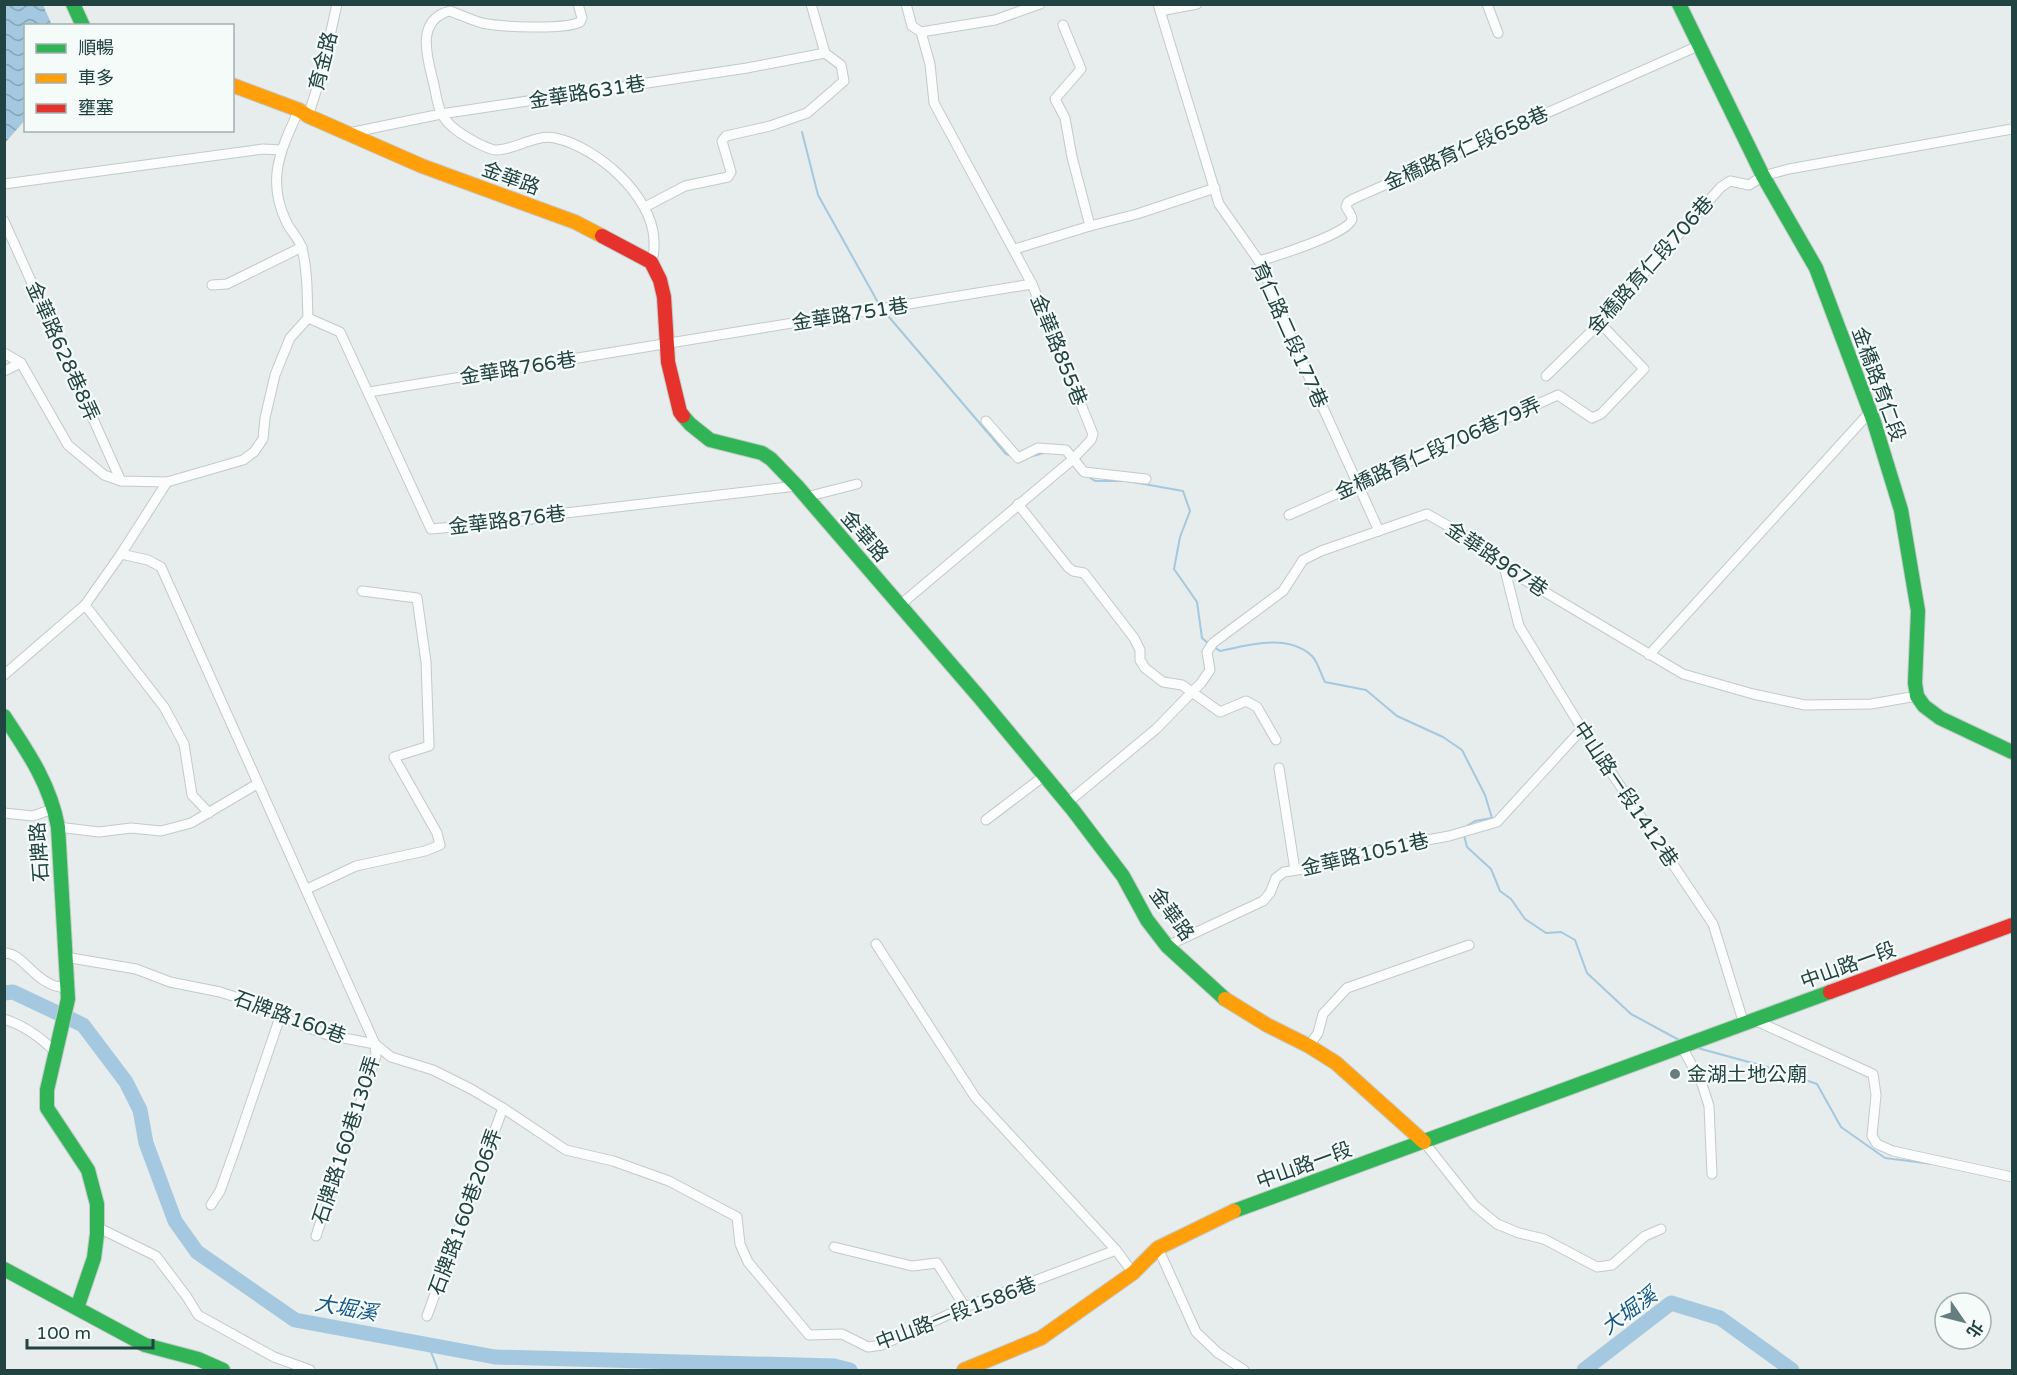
<svg xmlns="http://www.w3.org/2000/svg" width="2017" height="1375" font-family="'Varela Round','Noto Sans TC',sans-serif">
  <defs>
    <pattern id="water-waves" width="16" height="10" patternUnits="userSpaceOnUse" patternTransform="scale(1.5)"><rect width="16" height="10" fill="#a4c8df"/><path d="M0 5q4-4 8 0t8 0" fill="none" stroke="#85a4b6"/></pattern>
  </defs>
  <rect width="100%" height="100%" fill="#e7ecec"/>
  <polygon fill="url(#water-waves)" points="5,4 43,5 52,25 26,26 25,120 5,143"/>
  <g fill="none" stroke-linecap="round" stroke-linejoin="round">
    <g stroke="#a4c8df" stroke-width="2">
      <polyline points="802,132 818,195 880,306"/>
      <polyline points="883,310 1006,454 1012,456"/>
      <polyline points="1029,457 1047,452"/>
      <polyline points="1089,477 1095,481 1127,481 1183,491 1190,511 1180,537 1174,569 1197,602 1202,638 1209,644"/>
      <path d="M1214,647L1220,651C1248,645 1288,633 1312,656C1318,662 1321,675 1325,682L1366,690L1397,716L1443,737L1462,750L1485,795L1492,818L1475,821L1465,827"/>
      <polyline points="1464,835 1467,847 1491,869 1500,891 1511,899 1525,919 1546,933 1561,932 1575,940 1587,973 1631,1014 1681,1041"/>
      <polyline points="1694,1047 1767,1067 1817,1084 1841,1127 1885,1158 1933,1164"/>
      <polyline points="428,1344 438,1370"/>
    </g>
    <g stroke="#a4c8df" stroke-width="15">
      <polyline points="4,993 13,992 83,1025 126,1082 140,1110 146,1143 175,1221 197,1252 295,1320 495,1357 834,1366 850,1370"/>
      <polyline points="1584,1370 1671,1303 1720,1318 1792,1370"/>
    </g>
    <g stroke="#c4c9c9" stroke-width="11">
      <g id="street">
        <path d="M578,4L582,18L580,22C564,30 501,27 482,23C471,20 461,15 450,11C414,20 428,60 434,85C436,94 437,104 441,112C447,127 466,137 479,144C484,146 491,150 496,150C515,150 535,134 555,138C597,147 652,195 654,240C654,248 655,255 651,262"/>
        <polyline points="811,4 825,53"/>
        <polyline points="906,4 912,26 921,32 995,20 1040,4"/>
        <polyline points="1158,4 1219,204 1259,261 1309,377 1379,531"/>
        <polyline points="1487,4 1498,33"/>
        <polyline points="1160,11 1197,4"/>
        <polyline points="1063,25 1081,69 1055,99 1065,118 1072,157 1090,226 1137,214 1215,188"/>
        <polyline points="308,116 321,76 337,4"/>
        <polyline points="349,133 441,114 747,68 825,53"/>
        <polyline points="4,184 263,149 281,150"/>
        <polyline points="645,207 685,186 728,177 731,172 722,141 726,136 770,126 807,113 844,81 841,65 825,53"/>
        <polyline points="4,221 121,481"/>
        <polyline points="1015,249 1090,226"/>
        <path d="M1259,261C1273,257 1351,233 1352,219C1352,216 1348,210 1346,207L1348,202L1353,199L1698,46"/>
        <polyline points="212,285 227,284 302,247"/>
        <polyline points="308,318 340,332 431,529 521,521 557,514 797,486"/>
        <path d="M4,353L21,363L68,445L104,475L121,481L167,482L243,460L254,452L263,439L265,418L275,375L290,338L308,318C307,296 308,271 302,249C300,239 290,231 286,221C266,179 281,149 299,110"/>
        <polyline points="4,371 21,363"/>
        <polyline points="1546,376 1600,323 1721,187 1730,181 1749,185 1763,176 1789,169 2012,129"/>
        <polyline points="369,392 1032,284"/>
        <polyline points="986,421 1018,458 1038,448 1066,450 1084,472 1146,479"/>
        <polyline points="806,497 857,484"/>
        <polyline points="1018,504 1068,567 1073,571 1084,573 1134,638 1140,650 1140,660 1145,668 1163,682 1182,685 1220,712 1246,701 1257,707 1276,740"/>
        <polyline points="1289,515 1558,395 1592,418 1601,414 1644,369 1600,323"/>
        <polyline points="121,554 148,560 161,567 375,1044 376,1056 316,1236"/>
        <polyline points="1504,566 1519,626 1582,729 1713,924 1744,1024"/>
        <polyline points="85,605 164,707 184,744 192,795 209,813"/>
        <polyline points="900,605 1072,460 1091,440 1093,434 1032,284 934,103 930,64 921,32"/>
        <polyline points="1649,655 1870,412"/>
        <polyline points="4,675 85,605 121,554 167,482"/>
        <polyline points="1279,768 1295,870"/>
        <polyline points="1067,803 1156,729 1201,683 1210,670 1207,652 1213,643 1283,591 1303,560 1321,551 1427,514 1482,545 1504,566 1523,579 1683,674 1753,694 1805,705 1871,704 1917,696"/>
        <polyline points="4,813 33,816 55,808"/>
        <polyline points="986,820 1044,776"/>
        <polyline points="58,827 99,832 131,828 161,831 191,823 257,784"/>
        <polyline points="307,889 356,866 425,851 440,845 437,833 394,757 429,746 426,662 417,598 362,591"/>
        <polyline points="876,944 975,1097 1116,1250"/>
        <polyline points="1167,946 1263,901 1270,893 1276,878 1284,872 1324,866 1341,856 1449,836 1497,822 1582,729"/>
        <path d="M4,953C24,952 35,987 67,988"/>
        <polyline points="65,957 136,969 170,982 220,992 248,1001 280,1017 328,1035 375,1044 391,1057 433,1070 471,1089 503,1108 566,1150 613,1161 669,1181 737,1217 740,1244 748,1262 809,1335 842,1334 868,1347 882,1345 965,1307 1116,1250 1133,1273"/>
        <path d="M4,1019C25,1026 41,1037 56,1053"/>
        <polyline points="1754,1020 1873,1074 1876,1095 1872,1136 1877,1144 1893,1151 2012,1177"/>
        <polyline points="1309,1046 1318,1033 1323,1014 1347,988 1469,945"/>
        <polyline points="1682,1047 1702,1084 1709,1106 1712,1174"/>
        <polyline points="1424,1142 1474,1205 1497,1224 1519,1233 1544,1239 1597,1267 1612,1265 1645,1236 1661,1229"/>
        <polyline points="211,1205 220,1191 234,1152 280,1017"/>
        <polyline points="97,1227 156,1256 187,1297 198,1315 274,1357 310,1370"/>
        <polyline points="834,1247 912,1266 937,1263 965,1307"/>
        <polyline points="1158,1248 1196,1332 1218,1353 1244,1370"/>
        <polyline points="427,1316 503,1108"/>
      </g>
    </g>
    <g stroke="#c2caca" stroke-width="16">
      <g id="fast">
        <polyline points="73,4 83,26"/>
        <polyline points="1679,4 1763,176 1816,268 1874,422 1901,510 1918,611 1915,683 1917,696 1924,706 1940,718 2012,752"/>
        <polyline points="683,416 690,424 710,440 762,453 771,459 797,486 980,698 1073,810 1123,876 1147,920 1167,946 1225,999"/>
        <path d="M4,716C28,752 50,784 58,827L68,999L47,1090V1108L88,1170L97,1204V1234L94,1258L77,1308"/>
        <polyline points="1234,1211 1830,992"/>
        <polyline points="4,1269 145,1345 198,1359 223,1370"/>
      </g>
    </g>
    <g stroke="#c2caca" stroke-width="16">
      <g id="slow">
        <polyline points="232,85 299,110 308,116 422,166 575,222 602,236"/>
        <polyline points="1225,999 1267,1025 1309,1046 1336,1063 1424,1142"/>
        <polyline points="964,1370 1041,1338 1133,1273 1158,1248 1234,1211"/>
      </g>
    </g>
    <g stroke="#c2caca" stroke-width="16">
      <g id="jam">
        <polyline points="602,236 651,262 660,280 664,297 668,362 680,412 683,416"/>
        <polyline points="1830,992 2012,925"/>
      </g>
    </g>
    <use href="#street" stroke="#fbfcfc" stroke-width="9"/>
    <use href="#fast" stroke="#30b455" stroke-width="14"/>
    <use href="#slow" stroke="#ff9f0a" stroke-width="14"/>
    <use href="#jam" stroke="#e5322d" stroke-width="14"/>
  </g>
  <circle fill="#667e7e" stroke="#f5fbf9" stroke-width="2" cx="1675" cy="1074" r="6"/>
  <g text-anchor="middle" stroke-width="4.5" stroke-linejoin="round" paint-order="stroke">
    <g font-size="20" fill="#214342" stroke="#f5fbf9">
      <text transform="translate(323 61) rotate(-76)" y="7">育金路</text>
      <text transform="translate(587 92) rotate(-9)" y="7">金華路631巷</text>
      <text transform="translate(1466 148) rotate(-24)" y="7">金橋路育仁段658巷</text>
      <text transform="translate(511 178) rotate(20)" y="7">金華路</text>
      <text transform="translate(1650 265) rotate(-48)" y="7">金橋路育仁段706巷</text>
      <text transform="translate(850 314) rotate(-9)" y="7">金華路751巷</text>
      <text transform="translate(1290 335) rotate(66)" y="7">育仁路二段177巷</text>
      <text transform="translate(1059 350) rotate(68)" y="7">金華路855巷</text>
      <text transform="translate(63 351) rotate(66)" y="7">金華路628巷8弄</text>
      <text transform="translate(518 368) rotate(-9)" y="7">金華路766巷</text>
      <text transform="translate(1879 384) rotate(70)" y="7">金橋路育仁段</text>
      <text transform="translate(1438 448) rotate(-24)" y="7">金橋路育仁段706巷79弄</text>
      <text transform="translate(507 520) rotate(-7)" y="7">金華路876巷</text>
      <text transform="translate(865 536) rotate(49)" y="7">金華路</text>
      <text transform="translate(1497 559) rotate(34)" y="7">金華路967巷</text>
      <text transform="translate(1626 794) rotate(56)" y="7">中山路一段1412巷</text>
      <text transform="translate(39 852) rotate(-94)" y="7">石牌路</text>
      <text transform="translate(1365 854) rotate(-13)" y="7">金華路1051巷</text>
      <text transform="translate(1172 914) rotate(54)" y="7">金華路</text>
      <text transform="translate(1848 965) rotate(-20)" y="7">中山路一段</text>
      <text transform="translate(290 1017) rotate(20)" y="7">石牌路160巷</text>
      <text transform="translate(346 1140) rotate(-72)" y="7">石牌路160巷130弄</text>
      <text transform="translate(1304 1165) rotate(-20)" y="7">中山路一段</text>
      <text transform="translate(465 1212) rotate(-70)" y="7">石牌路160巷206弄</text>
      <text transform="translate(956 1313) rotate(-21)" y="7">中山路一段1586巷</text>
    </g>
    <g font-size="20" fill="#214342" stroke="#f5fbf9" text-anchor="start">
      <text x="1687" y="1081">金湖土地公廟</text>
    </g>
    <g font-size="21" font-style="italic" fill="#145786" stroke="#f5fbf9">
      <text transform="translate(346 1308) rotate(10)" y="7">大堀溪</text>
      <text transform="translate(1629 1311) rotate(-36)" y="7">大堀溪</text>
    </g>
  </g>
  <rect width="2017" height="1375" fill="none" stroke="#214342" stroke-width="12"/>
  <rect x="24" y="24" width="210" height="108" fill="#f5fbf9" stroke="#a0b1b0" stroke-width="1.5"/>
  <rect x="36" y="44" width="30" height="9" fill="#30b455" stroke="#a0b1b0" stroke-width="1.5"/>
  <text x="78" y="54" font-size="18" fill="#214342">順暢</text>
  <rect x="36" y="74" width="30" height="9" fill="#ff9f0a" stroke="#a0b1b0" stroke-width="1.5"/>
  <text x="78" y="84" font-size="18" fill="#214342">車多</text>
  <rect x="36" y="104" width="30" height="9" fill="#e5322d" stroke="#a0b1b0" stroke-width="1.5"/>
  <text x="78" y="114" font-size="18" fill="#214342">壅塞</text>
  <g transform="translate(1963 1321) rotate(125)"><circle r="28" fill="#f5fbf9" stroke="#a0b1b0" stroke-width="1.5"/>
  <path d="M0-4.5L10 22L0 15L-10 22Z" fill="#667e7e"/>
  <text y="-9" font-size="16" font-weight="bold" text-anchor="middle" fill="#214342">北</text>
  </g>
  <path d="M27 1339v9h126v-9" fill="none" stroke="#214342" stroke-width="3"/>
  <text x="36" y="1339" font-size="18" fill="#214342" stroke="#f5fbf9" stroke-width="4.5" paint-order="stroke">100 m</text>
</svg>
